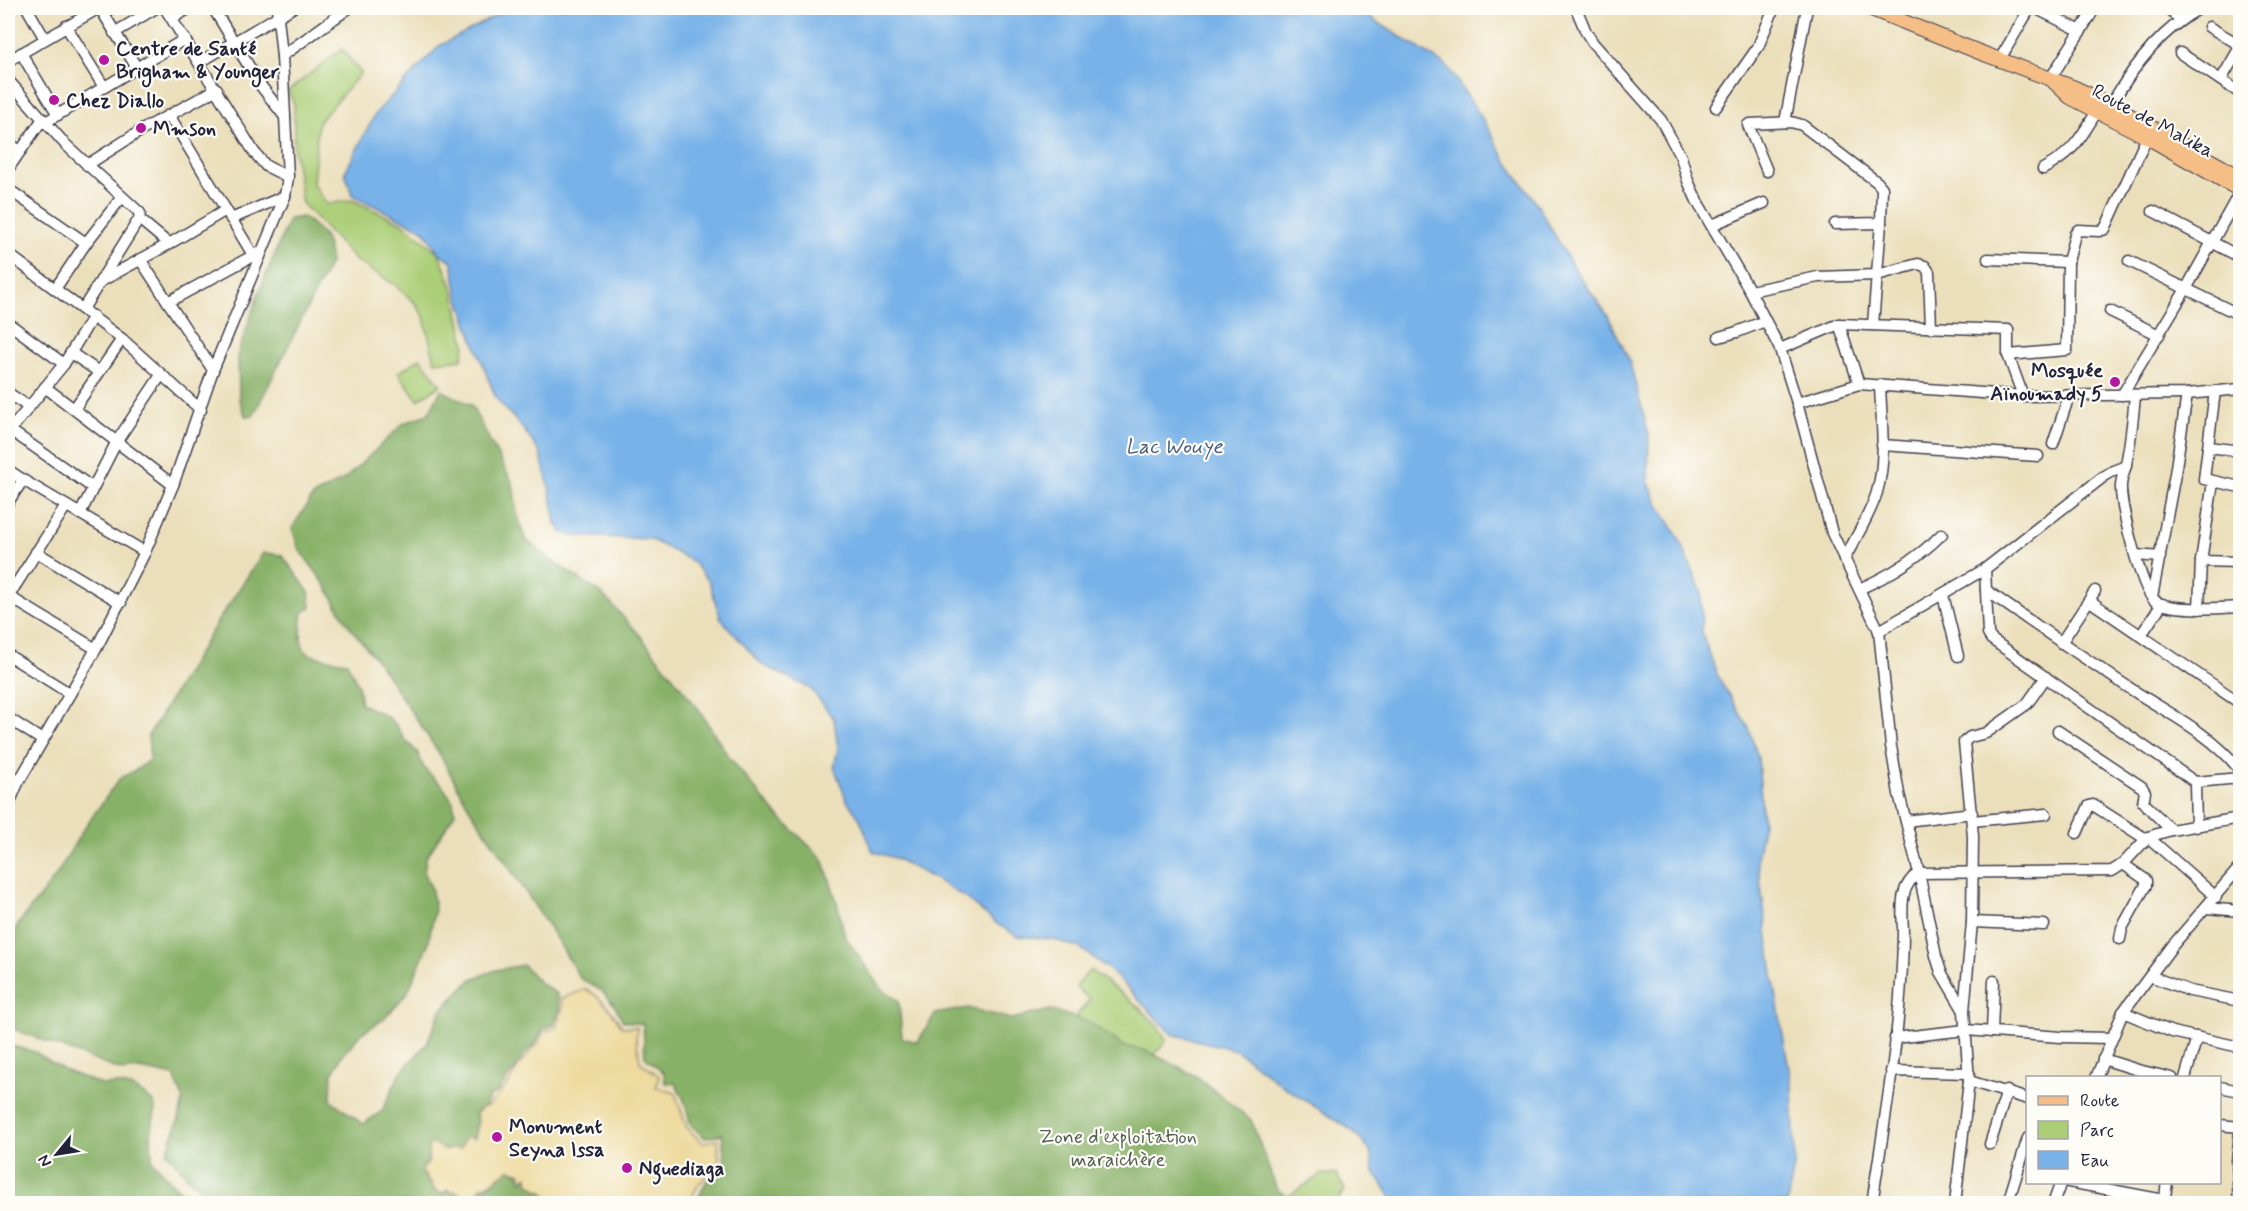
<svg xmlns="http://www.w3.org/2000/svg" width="2248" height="1211" font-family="Mynerve,sans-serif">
  <rect width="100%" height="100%" fill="#fdfcf7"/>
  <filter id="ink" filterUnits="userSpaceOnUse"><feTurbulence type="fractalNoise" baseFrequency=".0167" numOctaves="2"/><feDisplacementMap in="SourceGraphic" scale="12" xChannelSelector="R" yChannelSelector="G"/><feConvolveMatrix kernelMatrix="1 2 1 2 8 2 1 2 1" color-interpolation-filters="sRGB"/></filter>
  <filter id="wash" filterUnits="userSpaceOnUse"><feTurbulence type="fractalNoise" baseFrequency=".008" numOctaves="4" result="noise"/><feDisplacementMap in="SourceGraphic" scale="24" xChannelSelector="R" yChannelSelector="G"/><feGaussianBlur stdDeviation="1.35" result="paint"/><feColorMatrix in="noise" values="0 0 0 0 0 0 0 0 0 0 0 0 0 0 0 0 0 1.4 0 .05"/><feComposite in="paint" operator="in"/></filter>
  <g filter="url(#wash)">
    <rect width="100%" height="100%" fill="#ebdfbb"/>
    <g fill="#abce77" stroke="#667859" stroke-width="1.5">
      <polygon points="342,49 361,73 318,123 313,184 327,204 352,200 402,223 439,253 454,292 465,345 462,359 435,362 424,317 416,304 394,284 356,261 302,203 294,149 294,104 288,91"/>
      <polygon points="420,358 441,385 418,400 398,373"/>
      <path d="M1090,970C1111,986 1158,1017 1166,1041L1133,1082L1261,1204H985L1070,1023L1090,1000L1076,987Z"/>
      <polygon points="1322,1174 1336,1174 1345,1189 1336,1203 1276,1204"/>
    </g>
    <g fill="#88b168" stroke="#556a52" stroke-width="1.5">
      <path d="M303,217C322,232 330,238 330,263L253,416H245L239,398L238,353L259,292L289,219Z"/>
      <polygon points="441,390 471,405 513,484 517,513 525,539 554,562 602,594 638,633 697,707 729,757 776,814 823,859 837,902 845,937 882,989 899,1001 902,1038 918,1042 935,1014 968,1008 1011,1019 1051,1010 1089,1022 1124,1046 1147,1051 1196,1076 1251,1120 1277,1190 1299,1203 696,1203 706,1182 725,1163 722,1134 705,1138 691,1125 684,1100 675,1083 665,1083 664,1073 645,1057 643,1024 623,1021 615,1006 602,991 580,978 551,930 468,806 439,753 378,662 347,623 324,583 299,549 292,528 313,496 346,478 404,423 428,414"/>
      <path d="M263,553L282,555L309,592L311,607L303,612C297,660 304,654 347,662L358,685L361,704L388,717L396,725L405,740L418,753L424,768L443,787L453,802L455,813L426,858L424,874L431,887L435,909L428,944L408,992L384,1019L362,1033L343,1054L332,1075L331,1100L363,1124L382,1111L400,1073L426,1045L441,1010L472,979L496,970L523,965L540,983L557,994L560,1009L554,1025L543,1029L534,1045L523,1055L514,1071L508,1077L499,1091L489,1097L486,1105L475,1114L477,1119L474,1136L472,1138L467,1136L460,1149C449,1147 444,1153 435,1144L428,1145V1161L423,1167L422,1173L426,1177L427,1182H430L432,1187L441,1195L448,1191L457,1192L462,1196L460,1203H219L191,1181L167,1152L179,1119L183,1099L174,1076L140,1069L122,1071L8,1027V942L19,923L56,876L81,833L119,779L139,768L150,759L148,736L218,621Z"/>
      <polygon points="8,1045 35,1052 64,1070 102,1085 117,1084 134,1088 154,1102 155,1111 151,1133 152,1160 168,1179 194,1203 8,1203"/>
      <polygon points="509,1169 519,1174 521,1181 524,1181 527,1176 529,1184 539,1192 543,1191 548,1199 551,1200 549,1203 474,1203 480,1196 481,1189 490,1185"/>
    </g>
    <path fill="#eeda9e" stroke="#887e6c" stroke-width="1.5" d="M586,989C603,999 612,1011 622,1027H637L636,1038L640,1062L659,1076L656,1087L675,1093L687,1128L703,1143L718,1139L719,1162L698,1185L689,1203H559L554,1198H547L543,1190L539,1191L529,1183L528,1176L521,1180V1173L510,1169C500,1175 492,1185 480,1187L478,1191L479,1196L473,1203H461L463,1196L458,1192L447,1190L441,1194L432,1187L431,1181L428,1182L427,1177L421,1171L429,1162L428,1145L435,1144L445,1151L454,1148L460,1149L467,1136L473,1139C478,1133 480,1121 476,1114L482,1108L490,1105C493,1098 498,1097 502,1091C510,1083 514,1072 521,1063C529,1051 539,1046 543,1032L556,1028L563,1007L561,999Z"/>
    <polygon fill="#78b2e8" stroke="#4d6a92" stroke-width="1.5" points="510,8 1355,8 1447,66 1484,121 1505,159 1537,204 1573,267 1608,316 1629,360 1649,435 1648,480 1656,500 1681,542 1701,591 1702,632 1705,642 1719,679 1749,728 1758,758 1763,826 1757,858 1774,982 1792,1087 1795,1161 1787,1203 1393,1203 1388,1192 1374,1173 1370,1151 1353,1131 1283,1086 1236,1050 1172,1034 1111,971 1080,948 1052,939 1017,936 997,924 966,898 935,879 895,858 873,852 860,819 847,801 834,767 838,749 834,719 811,689 761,664 721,619 709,581 692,561 650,539 572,536 562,532 556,523 551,495 540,453 524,430 496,398 473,339 458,296 452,261 439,253 424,230 352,195 345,172 376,113 439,46"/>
  </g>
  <g filter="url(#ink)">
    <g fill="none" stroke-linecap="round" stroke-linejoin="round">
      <g stroke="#403e4e" stroke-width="13">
        <g id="minor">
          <polyline points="27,8 45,39"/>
          <polyline points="100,8 137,68"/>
          <polyline points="165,8 254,152 266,166 288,177"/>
          <polyline points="213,8 261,86 285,117"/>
          <polyline points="1576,8 1586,32 1593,43 1661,120 1681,157 1688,181 1698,203 1750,291 1780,349 1797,403 1832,533 1879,631 1891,746 1899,794 1919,873 1936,956 1941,972 1964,1011 1969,1081 1955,1204"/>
          <polyline points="2035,8 2081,31"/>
          <polyline points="2168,8 2180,20"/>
          <polyline points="172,18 190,8"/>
          <polyline points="66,26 104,87"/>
          <polyline points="2209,27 2240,45"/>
          <polyline points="114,33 156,8"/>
          <polyline points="21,53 58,115"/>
          <polyline points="2180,53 2240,93"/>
          <polyline points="282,56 349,8"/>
          <polyline points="2000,59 2030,8"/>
          <polyline points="8,61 99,8"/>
          <polyline points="200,62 292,8"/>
          <polyline points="2050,79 2095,8"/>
          <polyline points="8,80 65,144 140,213 139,219 83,309"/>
          <polyline points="2221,80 2240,47"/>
          <path d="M2111,105C2133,66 2161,30 2200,8"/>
          <polyline points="1716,107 1758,47 1774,8"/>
          <polyline points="169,115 253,255"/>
          <polyline points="1785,122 1807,8"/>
          <polyline points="44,123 185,39"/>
          <polyline points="8,143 20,151"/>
          <polyline points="87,165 142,130 217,89"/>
          <polyline points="8,169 42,120"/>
          <path d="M2043,169C2072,154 2081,138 2097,111"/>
          <polyline points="1767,171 1748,125 1750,124 1791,122 1802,125 1877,182 1882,188 1881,223 1835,224"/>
          <polyline points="8,189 86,243"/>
          <polyline points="2153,211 2240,257"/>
          <polyline points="139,219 169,244"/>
          <polyline points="231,219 285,196"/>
          <polyline points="1712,225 1764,203"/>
          <polyline points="8,254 122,339 201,410"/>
          <polyline points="140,259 168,302 258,253"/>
          <polyline points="1988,259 2068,262"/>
          <polyline points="2129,261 2240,315"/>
          <polyline points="103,280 169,244 226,210"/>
          <polyline points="55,289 86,243 122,197"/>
          <polyline points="1750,291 1818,277 1877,275 1918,264 1925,266 1929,272 1931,328"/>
          <polyline points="168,302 213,370"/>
          <polyline points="2110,311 2159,335"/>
          <polyline points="8,323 64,364"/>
          <polyline points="1839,324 1859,384"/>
          <polyline points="1873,325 1881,223"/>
          <polyline points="1719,337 1737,332 1765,321"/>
          <polyline points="1780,349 1839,324 2008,330 2008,355 2023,396"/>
          <polyline points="71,353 99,372"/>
          <polyline points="2008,355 2067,350 2068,262 2075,234 2078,230 2099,231 2105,229 2147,137"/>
          <polyline points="45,387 173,485"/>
          <polyline points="2215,391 2204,479 2240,487"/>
          <polyline points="8,393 29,407"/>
          <polyline points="2122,395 2186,289 2240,192"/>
          <path d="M2135,395C2133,418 2131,441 2126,464C2125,471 2121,478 2121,486C2120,505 2141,588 2154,600C2168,612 2222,608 2240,607"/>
          <polyline points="1797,403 1859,384 2023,396 2187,394 2240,389"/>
          <polyline points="74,409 122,339"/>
          <polyline points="10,430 93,488 80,514"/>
          <polyline points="8,433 64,364 93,316"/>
          <polyline points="2053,444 2069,396"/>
          <polyline points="1882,445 2038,456"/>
          <polyline points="2209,447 2240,451"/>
          <polyline points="8,470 23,480 8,502"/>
          <polyline points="23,480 145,552"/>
          <polyline points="93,488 117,441 161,375"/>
          <polyline points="36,552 121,603"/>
          <polyline points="2136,555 2160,557"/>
          <path d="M1844,560C1855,538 1870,516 1877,492C1887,459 1881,419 1880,385"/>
          <polyline points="2201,561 2240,562"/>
          <polyline points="1985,569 1988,634 1991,639 2195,782 2240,778"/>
          <path d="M1859,589C1891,575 1917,559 1942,534"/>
          <path d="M1986,590C2035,625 2084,658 2134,691C2172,715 2212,735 2240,770"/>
          <polyline points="1943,595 1958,656"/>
          <polyline points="8,596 96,649"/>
          <polyline points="8,597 66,506"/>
          <polyline points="2152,597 2175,474 2187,394"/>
          <polyline points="2090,601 2240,703"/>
          <polyline points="2199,609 2201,561 2213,482"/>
          <polyline points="1879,631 1985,569 2103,477 2113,471 2126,466"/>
          <polyline points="2141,635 2162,604"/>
          <polyline points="2061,643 2095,591"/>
          <polyline points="8,655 69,693"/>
          <polyline points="8,718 42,740"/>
          <polyline points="2058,731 2142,787 2145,792 2143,802 2171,830"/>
          <polyline points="2195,782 2196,827"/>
          <polyline points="8,806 18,783 96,649 145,552 173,485 213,370 285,196 288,177 282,56 277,8"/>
          <polyline points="1906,821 1972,813"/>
          <polyline points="1972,821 2046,814"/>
          <polyline points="2077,833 2089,806 2093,805 2146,839"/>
          <polyline points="2148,837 2216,897"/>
          <polyline points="2207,908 2240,911"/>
          <polyline points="1972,922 2044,925"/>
          <polyline points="2120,939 2122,928 2146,885 2146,880 2123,864"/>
          <polyline points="2150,976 2190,991 2240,1001"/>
          <polyline points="1964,1011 1972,922 1973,836 1964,742 1970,737 1986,733 2027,704 2046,677"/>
          <polyline points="2123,1012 2172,1032 2240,1047"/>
          <polyline points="1992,1032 1994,981"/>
          <polyline points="1895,1038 1965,1030 2061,1037 2111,1038"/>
          <polyline points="2103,1059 2138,1070 2172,1078"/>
          <polyline points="1891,1071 1969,1073"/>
          <polyline points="2096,1078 2123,1012 2173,945 2240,867"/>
          <polyline points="2185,1078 2197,1037"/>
          <polyline points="1969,1081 2028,1099"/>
          <polyline points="2220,1087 2240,1091"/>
          <polyline points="2220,1125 2240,1127"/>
          <polyline points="1990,1144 2007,1091"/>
          <polyline points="2069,1182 2164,1200"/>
          <polyline points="2009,1199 2028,1138"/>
          <path d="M1872,1204C1885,1116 1902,1024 1903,935C1903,912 1897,887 1919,873L2112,871L2123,864L2148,837L2171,830L2240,818"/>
          <polyline points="2053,1204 2061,1182"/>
          <polyline points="2164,1204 2167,1182"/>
          <polyline points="2239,1204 2237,1162 2240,1131"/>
        </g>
      </g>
      <g stroke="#403e4e" stroke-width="16">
        <g id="major">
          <polyline points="1869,8 1979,52 2075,88 2111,105 2240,177"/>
          <polyline points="2054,82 2070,97 2147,137 2240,190"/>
        </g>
      </g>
      <use href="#minor" stroke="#fff" stroke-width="10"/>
      <use href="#major" stroke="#f6be87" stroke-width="14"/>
    </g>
  </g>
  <g fill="#b5179e" stroke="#fdfcf7" stroke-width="2">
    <circle cx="104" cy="60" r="6"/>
    <circle cx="54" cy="100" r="6"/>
    <circle cx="141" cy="128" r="6"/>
    <circle cx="2115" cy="382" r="6"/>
    <circle cx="497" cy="1137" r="6"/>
    <circle cx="627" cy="1168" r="6"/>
  </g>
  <g text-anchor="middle" stroke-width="4.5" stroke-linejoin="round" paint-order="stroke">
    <g font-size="20" font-weight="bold" fill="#22223b" stroke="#fdfcf7" text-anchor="start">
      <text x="116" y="55">Centre de Santé<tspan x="116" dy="23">Brigham &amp; Younger</tspan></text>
      <text x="66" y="107">Chez Diallo</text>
      <text x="153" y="135">Mmson</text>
      <text x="2103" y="377" text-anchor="end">Mosquée<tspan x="2103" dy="23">Aïnoumady 5</tspan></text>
      <text x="509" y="1133">Monument<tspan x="509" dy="23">Seyna Issa</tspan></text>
      <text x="639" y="1175">Nguediaga</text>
    </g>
    <g font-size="20" fill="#22223b" stroke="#fdfcf7">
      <text transform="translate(2153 120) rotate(28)" y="7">Route de Malika</text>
    </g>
    <g font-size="20" fill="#525e50" stroke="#fdfcf7">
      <text x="1118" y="1143">Zone d'exploitation<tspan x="1118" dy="23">maraichère</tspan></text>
    </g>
    <g font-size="21" font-style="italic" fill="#445c80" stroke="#fdfcf7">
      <text x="1174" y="453">Lac Wouye</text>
    </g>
  </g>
  <rect width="2248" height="1211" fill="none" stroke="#fdfcf7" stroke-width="30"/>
  <rect x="2026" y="1076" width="195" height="108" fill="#fdfcf7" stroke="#a5a5ac" stroke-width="1.5"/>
  <rect x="2038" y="1096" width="30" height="9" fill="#f6be87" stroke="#a5a5ac" stroke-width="1.5"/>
  <text x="2080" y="1106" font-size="18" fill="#22223b">Route</text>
  <rect x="2038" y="1121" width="30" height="18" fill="#abce77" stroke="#a5a5ac" stroke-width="1.5"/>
  <text x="2080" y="1136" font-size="18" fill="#22223b">Parc</text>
  <rect x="2038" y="1151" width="30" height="18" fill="#78b2e8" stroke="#a5a5ac" stroke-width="1.5"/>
  <text x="2080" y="1166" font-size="18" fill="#22223b">Eau</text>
  <g transform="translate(57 1154) rotate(240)" stroke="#fdfcf7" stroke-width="4.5" paint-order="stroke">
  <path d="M0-4.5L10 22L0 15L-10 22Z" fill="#22223b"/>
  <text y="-9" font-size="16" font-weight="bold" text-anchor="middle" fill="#22223b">N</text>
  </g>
</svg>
